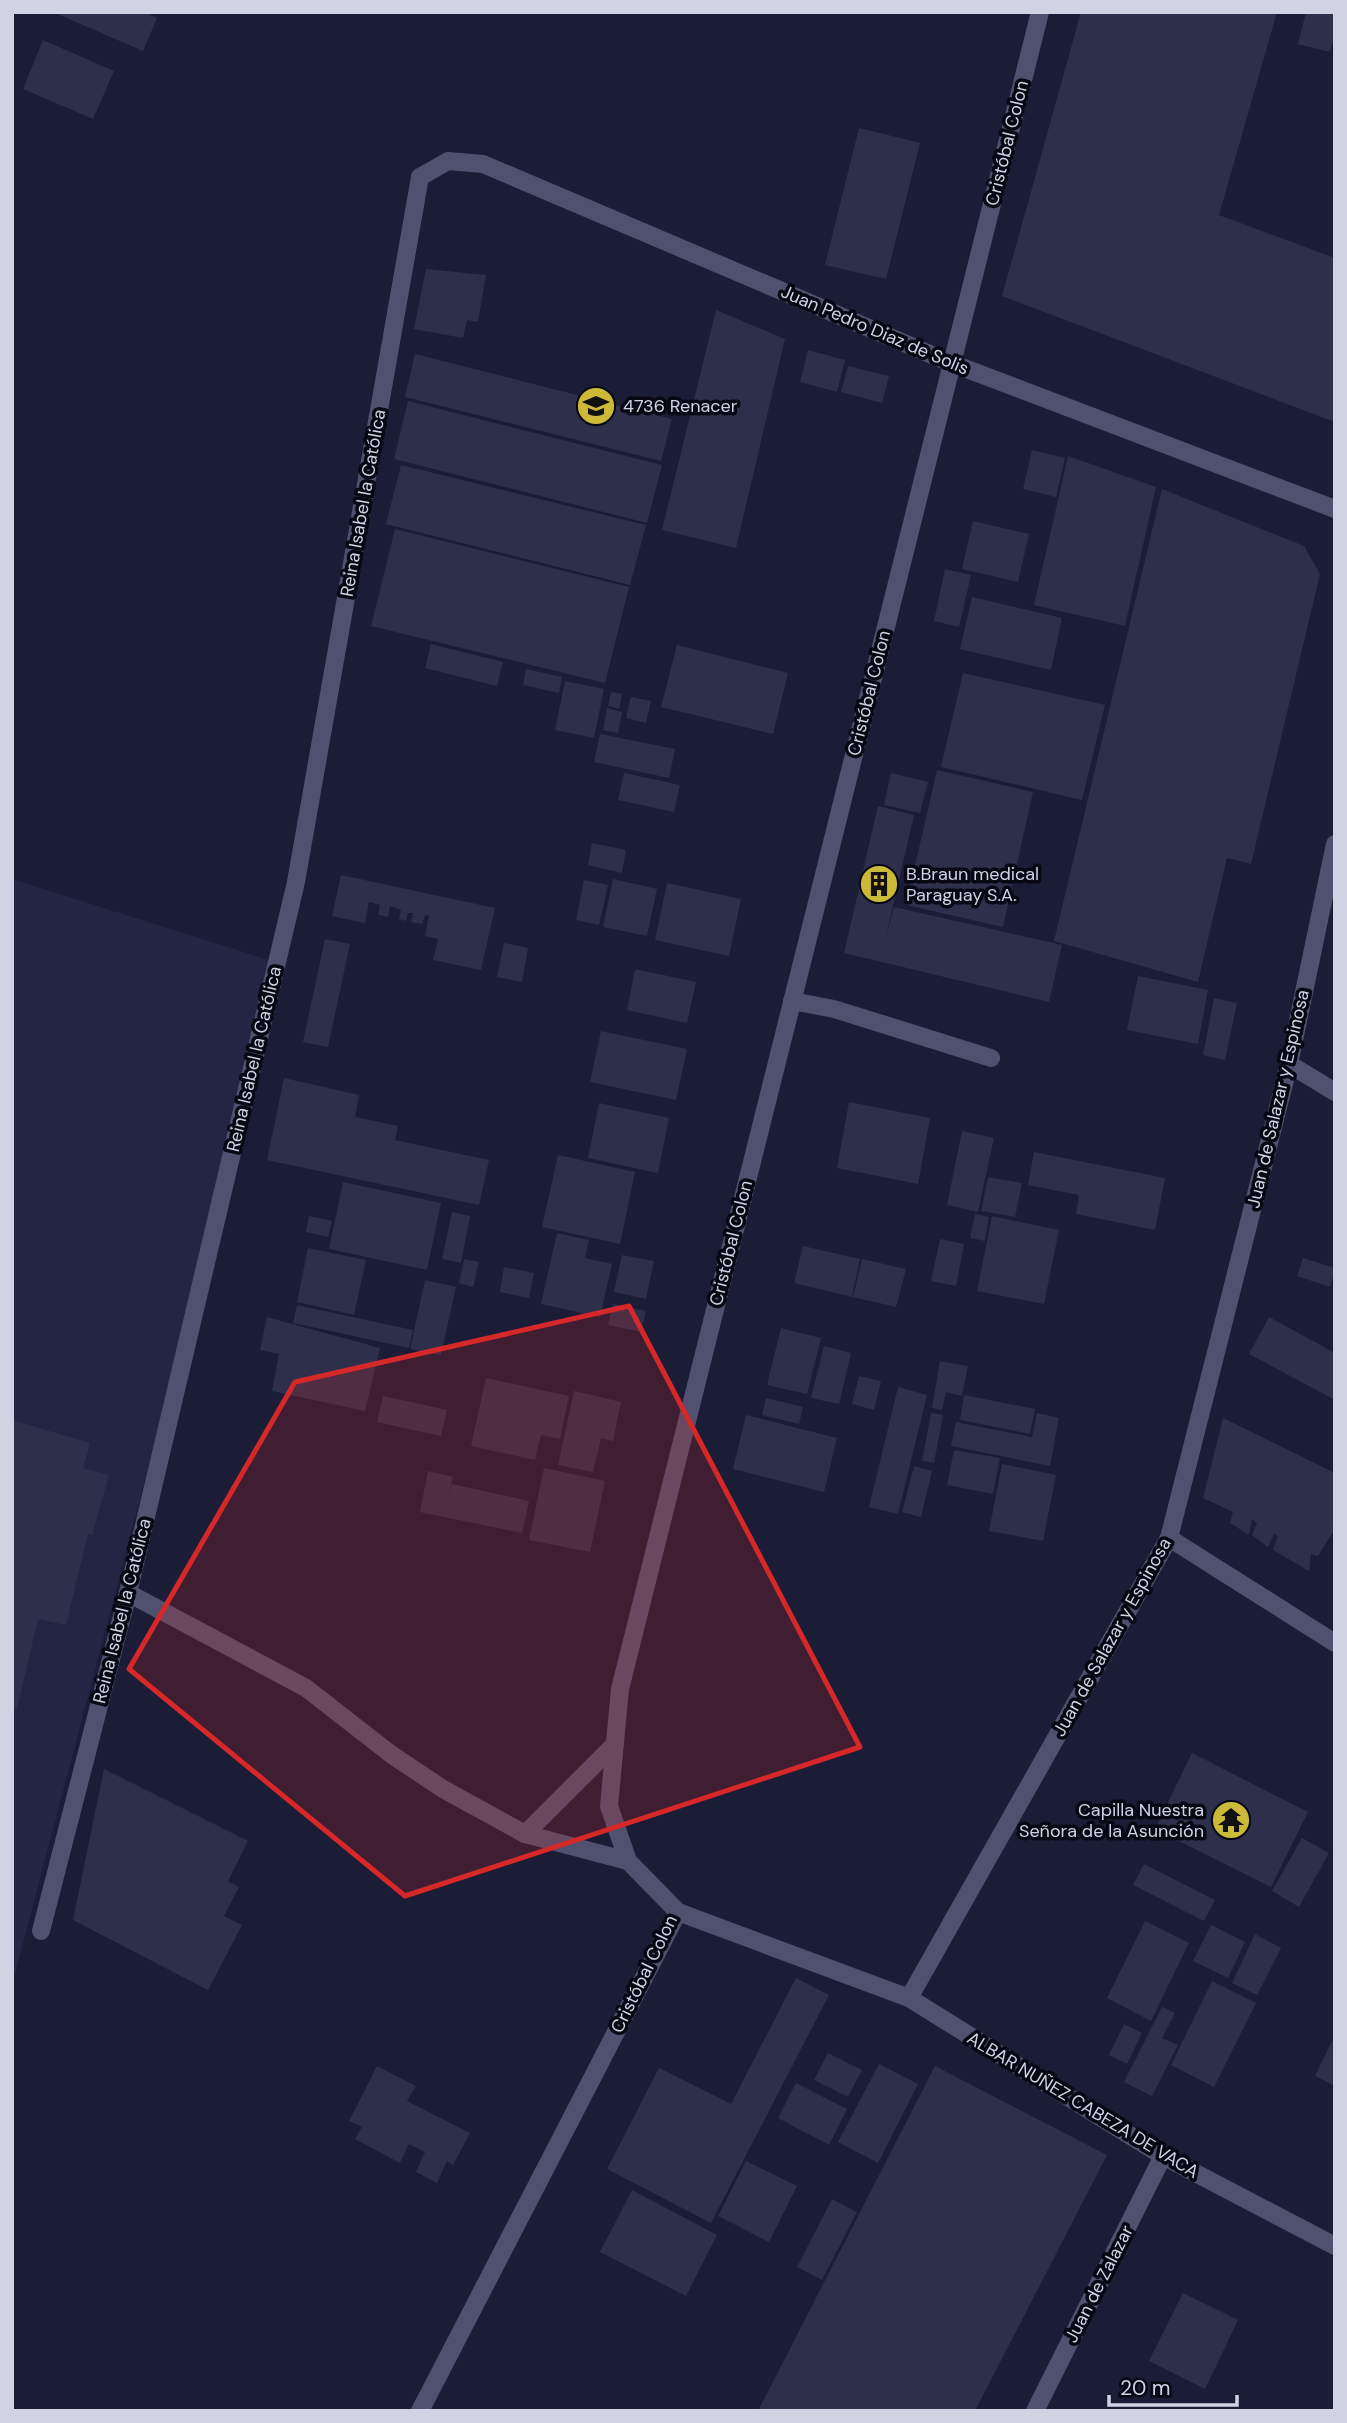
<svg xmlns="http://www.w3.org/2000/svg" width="1347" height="2423" font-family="'DM Sans',sans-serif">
  <rect width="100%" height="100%" fill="#1b1c35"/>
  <polygon fill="#242543" points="12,879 281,964 12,1985"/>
  <g fill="#2e304b">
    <polygon points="53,12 144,12 157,18 143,51"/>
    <polygon points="1081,12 1277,12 1219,215 1335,258 1335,422 1002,296"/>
    <polygon points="1306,12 1335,13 1335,33 1330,52 1298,44"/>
    <polygon points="43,40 114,71 93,119 23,89"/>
    <polygon points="859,128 920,143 886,279 825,265"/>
    <polygon points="426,269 486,275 478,322 467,320 463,338 414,329"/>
    <polygon points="716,310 785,339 736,548 662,530"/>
    <polygon points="808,350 845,360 837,392 800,382"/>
    <polygon points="415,354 672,419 661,461 405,397"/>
    <polygon points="848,366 889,376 882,403 841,392"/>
    <polygon points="408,401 662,465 647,523 394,459"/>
    <polygon points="1032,450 1065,458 1056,497 1023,489"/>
    <polygon points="1068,456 1156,487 1125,626 1034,605"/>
    <polygon points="401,465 646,525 630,585 386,524"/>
    <polygon points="1162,489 1304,546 1320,574 1251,864 1227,858 1198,982 1054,941"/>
    <polygon points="973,521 1029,534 1018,582 962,569"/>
    <polygon points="395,529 629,587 605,683 371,626"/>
    <polygon points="945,569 971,575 959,627 934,621"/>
    <polygon points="972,597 1062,618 1051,670 960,649"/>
    <polygon points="431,644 503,662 497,686 425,668"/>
    <polygon points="677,645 788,673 773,734 661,707"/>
    <polygon points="526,669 562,677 559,693 523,685"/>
    <polygon points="963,673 1105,705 1082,800 941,767"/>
    <polygon points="565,681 604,689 594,738 555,730"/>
    <polygon points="611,692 622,694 619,709 608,706"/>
    <polygon points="631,697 651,701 646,723 626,718"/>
    <polygon points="607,708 622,712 618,733 603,730"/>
    <polygon points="600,734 675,749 669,778 594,762"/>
    <polygon points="937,770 1033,792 1003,927 906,905"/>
    <polygon points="624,773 680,785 674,812 618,800"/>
    <polygon points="891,773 928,782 920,813 884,805"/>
    <polygon points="878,806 914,815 885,941 894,907 1062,945 1049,1002 844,953"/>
    <polygon points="592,843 626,850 622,873 588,865"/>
    <polygon points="341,875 495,908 481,970 433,960 438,939 425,936 429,916 425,915 422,924 411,922 413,913 408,913 406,921 399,919 401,910 390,906 388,917 378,915 380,905 369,902 365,923 332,916"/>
    <polygon points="613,879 657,889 647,936 603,927"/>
    <polygon points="584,880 608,885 599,925 576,920"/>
    <polygon points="667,883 741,899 729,956 655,940"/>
    <polygon points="325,939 350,944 328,1047 303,1042"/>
    <polygon points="504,943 528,948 522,982 497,977"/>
    <polygon points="635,969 696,982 687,1023 627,1010"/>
    <polygon points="1138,976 1208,990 1198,1044 1127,1030"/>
    <polygon points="1214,998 1237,1003 1225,1060 1203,1055"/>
    <polygon points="601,1031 687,1049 676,1100 590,1082"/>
    <polygon points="284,1078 359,1095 355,1117 398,1126 395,1140 489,1160 479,1205 267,1160"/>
    <polygon points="849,1102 930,1118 918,1184 837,1168"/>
    <polygon points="599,1103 669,1118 658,1173 588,1158"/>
    <polygon points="962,1131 994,1138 978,1212 947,1205"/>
    <polygon points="1034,1152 1165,1178 1155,1230 1076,1214 1079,1195 1028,1185"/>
    <polygon points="558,1155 635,1172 620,1244 542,1227"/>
    <polygon points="988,1177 1022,1183 1015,1217 981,1211"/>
    <polygon points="343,1182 441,1203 427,1270 329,1249"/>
    <polygon points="452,1212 470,1216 461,1263 442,1259"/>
    <polygon points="975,1214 989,1217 985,1241 970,1238"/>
    <polygon points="309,1216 332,1221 328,1237 306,1232"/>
    <polygon points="992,1216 1059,1230 1044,1304 977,1291"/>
    <polygon points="557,1233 589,1240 585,1258 612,1264 600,1317 541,1304"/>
    <polygon points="940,1239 964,1244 956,1286 931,1281"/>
    <polygon points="803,1246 860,1259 852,1297 794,1283"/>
    <polygon points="308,1248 366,1260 354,1315 297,1302"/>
    <polygon points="622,1255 654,1261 646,1299 614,1292"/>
    <polygon points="1303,1258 1335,1268 1330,1287 1297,1276"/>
    <polygon points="464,1259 479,1262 473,1287 459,1283"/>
    <polygon points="862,1259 906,1269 896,1307 853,1297"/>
    <polygon points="504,1267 534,1273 529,1298 500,1292"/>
    <polygon points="425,1280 456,1287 441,1355 410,1349"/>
    <polygon points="613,1304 646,1311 641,1332 608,1325"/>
    <polygon points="297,1305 413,1330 409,1348 293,1323"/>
    <polygon points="267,1317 380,1348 365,1411 272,1391 279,1354 260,1350"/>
    <polygon points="1269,1317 1335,1353 1335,1400 1249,1354"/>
    <polygon points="781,1328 821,1338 807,1394 767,1385"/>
    <polygon points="824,1346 851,1353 839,1404 811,1398"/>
    <polygon points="940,1361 968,1366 962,1396 946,1392 942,1410 932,1408"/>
    <polygon points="859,1376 881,1381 874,1410 852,1404"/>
    <polygon points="486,1378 569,1396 560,1439 541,1435 535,1460 471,1446"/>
    <polygon points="898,1387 927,1395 898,1514 869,1507"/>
    <polygon points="574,1391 621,1402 613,1441 601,1438 593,1472 558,1465"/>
    <polygon points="964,1395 1035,1409 1030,1434 960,1420"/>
    <polygon points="383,1396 447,1410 441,1436 377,1422"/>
    <polygon points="766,1398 803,1407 799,1424 762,1415"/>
    <polygon points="931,1413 943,1415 934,1463 922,1461"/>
    <polygon points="1037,1413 1059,1418 1050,1466 951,1446 956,1422 1032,1437"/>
    <polygon points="746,1415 837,1438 824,1492 733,1469"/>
    <polygon points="1223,1418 1335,1473 1335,1529 1318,1556 1311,1554 1309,1571 1273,1550 1278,1536 1274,1534 1268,1547 1252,1535 1257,1523 1252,1519 1249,1535 1230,1523 1233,1512 1203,1498"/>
    <polygon points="12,1420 90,1443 83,1468 109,1475 92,1535 88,1534 66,1625 38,1619 17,1709 12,1708"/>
    <polygon points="954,1450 1000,1458 993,1494 947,1485"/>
    <polygon points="1002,1464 1056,1475 1043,1541 989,1531"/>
    <polygon points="914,1466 932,1471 921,1517 902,1512"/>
    <polygon points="544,1468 605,1481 590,1552 529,1540"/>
    <polygon points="428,1471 453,1477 448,1496 452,1484 529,1501 522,1533 420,1512"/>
    <polygon points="1192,1753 1308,1812 1271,1887 1155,1829"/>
    <polygon points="104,1769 248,1841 228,1881 239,1887 224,1916 242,1925 208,1990 73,1920"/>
    <polygon points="1302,1838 1329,1853 1299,1907 1272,1891"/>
    <polygon points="1144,1864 1215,1900 1204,1921 1133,1885"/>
    <polygon points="1145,1921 1189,1943 1151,2021 1107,1998"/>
    <polygon points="1211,1925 1245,1942 1228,1978 1193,1961"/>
    <polygon points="1255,1934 1281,1948 1257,1995 1232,1983"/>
    <polygon points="796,1978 829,1995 711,2223 607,2169 659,2068 731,2104"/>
    <polygon points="1212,1981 1256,2003 1214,2087 1171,2065"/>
    <polygon points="1162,2007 1175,2013 1162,2038 1178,2045 1152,2096 1124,2082"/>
    <polygon points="1124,2024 1142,2033 1127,2064 1109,2055"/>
    <polygon points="1335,2035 1335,2086 1315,2076"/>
    <polygon points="828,2053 862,2070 848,2097 814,2080"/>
    <polygon points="879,2064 918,2084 878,2163 838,2142"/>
    <polygon points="377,2066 416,2086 407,2101 470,2133 453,2165 447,2161 437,2183 416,2172 425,2152 409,2144 400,2163 355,2139 362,2127 349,2121"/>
    <polygon points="935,2066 1107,2155 975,2411 758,2411"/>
    <polygon points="796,2083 847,2109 829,2145 778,2118"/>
    <polygon points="746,2161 797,2186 769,2242 718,2216"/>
    <polygon points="632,2190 717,2235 686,2296 600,2252"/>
    <polygon points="832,2199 857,2212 822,2280 797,2267"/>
    <polygon points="1183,2293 1238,2320 1205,2389 1149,2361"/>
  </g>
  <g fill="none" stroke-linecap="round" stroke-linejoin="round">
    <g stroke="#4f516e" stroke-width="18">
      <polyline points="792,1001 834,1009 991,1058"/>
      <polyline points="128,1593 306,1688 392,1755 443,1789 525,1834 628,1861"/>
      <polyline points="525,1834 615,1744"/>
      <polyline points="41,1931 128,1593 296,882 420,177"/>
    </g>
    <g stroke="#4f516e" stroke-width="18">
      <polyline points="1040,12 620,1689 609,1806 628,1861 678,1912 909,1998 1163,2156 1335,2246"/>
      <polyline points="420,177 448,161 483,164 951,363 1335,509"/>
      <polyline points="1289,1064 1335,1092"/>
      <polyline points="1169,1538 1335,1643"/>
      <polyline points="909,1998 1169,1538 1289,1064 1335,844"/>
      <polyline points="420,2411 678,1912"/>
      <polyline points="1035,2411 1163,2156"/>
    </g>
  </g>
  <path fill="#d62828" fill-opacity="0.2" stroke="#d62828" stroke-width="5" stroke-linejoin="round" d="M629,1306L860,1747L405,1896L129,1669L295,1382Z"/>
  <defs>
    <g id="school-disc" transform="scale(2.0125)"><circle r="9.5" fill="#ccb938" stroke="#070813"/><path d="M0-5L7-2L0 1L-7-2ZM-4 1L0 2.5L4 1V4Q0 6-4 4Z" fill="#111"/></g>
    <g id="building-disc" transform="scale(2.0125)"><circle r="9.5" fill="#ccb938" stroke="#070813"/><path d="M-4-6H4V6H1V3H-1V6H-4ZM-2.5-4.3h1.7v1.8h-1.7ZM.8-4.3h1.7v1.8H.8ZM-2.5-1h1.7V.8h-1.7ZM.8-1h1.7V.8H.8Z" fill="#111"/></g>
    <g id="temple-disc" transform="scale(2.0125)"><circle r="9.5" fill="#ccb938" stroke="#070813"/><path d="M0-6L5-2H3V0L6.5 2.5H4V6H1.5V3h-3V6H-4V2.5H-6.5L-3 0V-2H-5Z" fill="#111"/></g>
  </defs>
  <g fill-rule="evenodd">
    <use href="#school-disc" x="596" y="406"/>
    <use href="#building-disc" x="879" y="884"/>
    <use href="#temple-disc" x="1231" y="1820"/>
  </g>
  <g text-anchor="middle" stroke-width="7" stroke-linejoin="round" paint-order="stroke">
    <g font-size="18" fill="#d1d3e4" stroke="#070813">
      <text transform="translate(1007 143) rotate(-76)" y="6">Cristóbal Colon</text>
      <text transform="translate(875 330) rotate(23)" y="6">Juan Pedro Diaz de Solis</text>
      <text transform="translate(363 503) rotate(-80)" y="6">Reina Isabel la Católica</text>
      <text transform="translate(869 693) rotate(-76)" y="6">Cristóbal Colon</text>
      <text transform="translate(254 1059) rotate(-77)" y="6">Reina Isabel la Católica</text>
      <text transform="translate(1278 1099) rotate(-77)" y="6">Juan de Salazar y Espinosa</text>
      <text transform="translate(731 1243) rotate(-76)" y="6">Cristóbal Colon</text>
      <text transform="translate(122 1611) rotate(-76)" y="6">Reina Isabel la Católica</text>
      <text transform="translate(1112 1637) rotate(-61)" y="6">Juan de Salazar y Espinosa</text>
      <text transform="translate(644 1974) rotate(-64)" y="6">Cristóbal Colon</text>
      <text transform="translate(1083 2105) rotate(31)" y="6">ALBAR NUÑEZ CABEZA DE VACA</text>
      <text transform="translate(1099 2284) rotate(-63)" y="6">Juan de Zalazar</text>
    </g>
    <g font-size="18" fill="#d1d3e4" stroke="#070813" text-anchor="start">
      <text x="623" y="412">4736 Renacer</text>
      <text x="906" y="880">B.Braun medical<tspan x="906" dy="21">Paraguay S.A.</tspan></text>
      <text x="1204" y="1816" text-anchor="end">Capilla Nuestra<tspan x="1204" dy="21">Señora de la Asunción</tspan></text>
    </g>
  </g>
  <rect width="1347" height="2423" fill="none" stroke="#d1d3e4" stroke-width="28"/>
  <path d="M1109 2395v10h128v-10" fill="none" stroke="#d1d3e4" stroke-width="3.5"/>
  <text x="1120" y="2395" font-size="21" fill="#d1d3e4" stroke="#070813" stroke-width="5" paint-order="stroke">20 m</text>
</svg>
